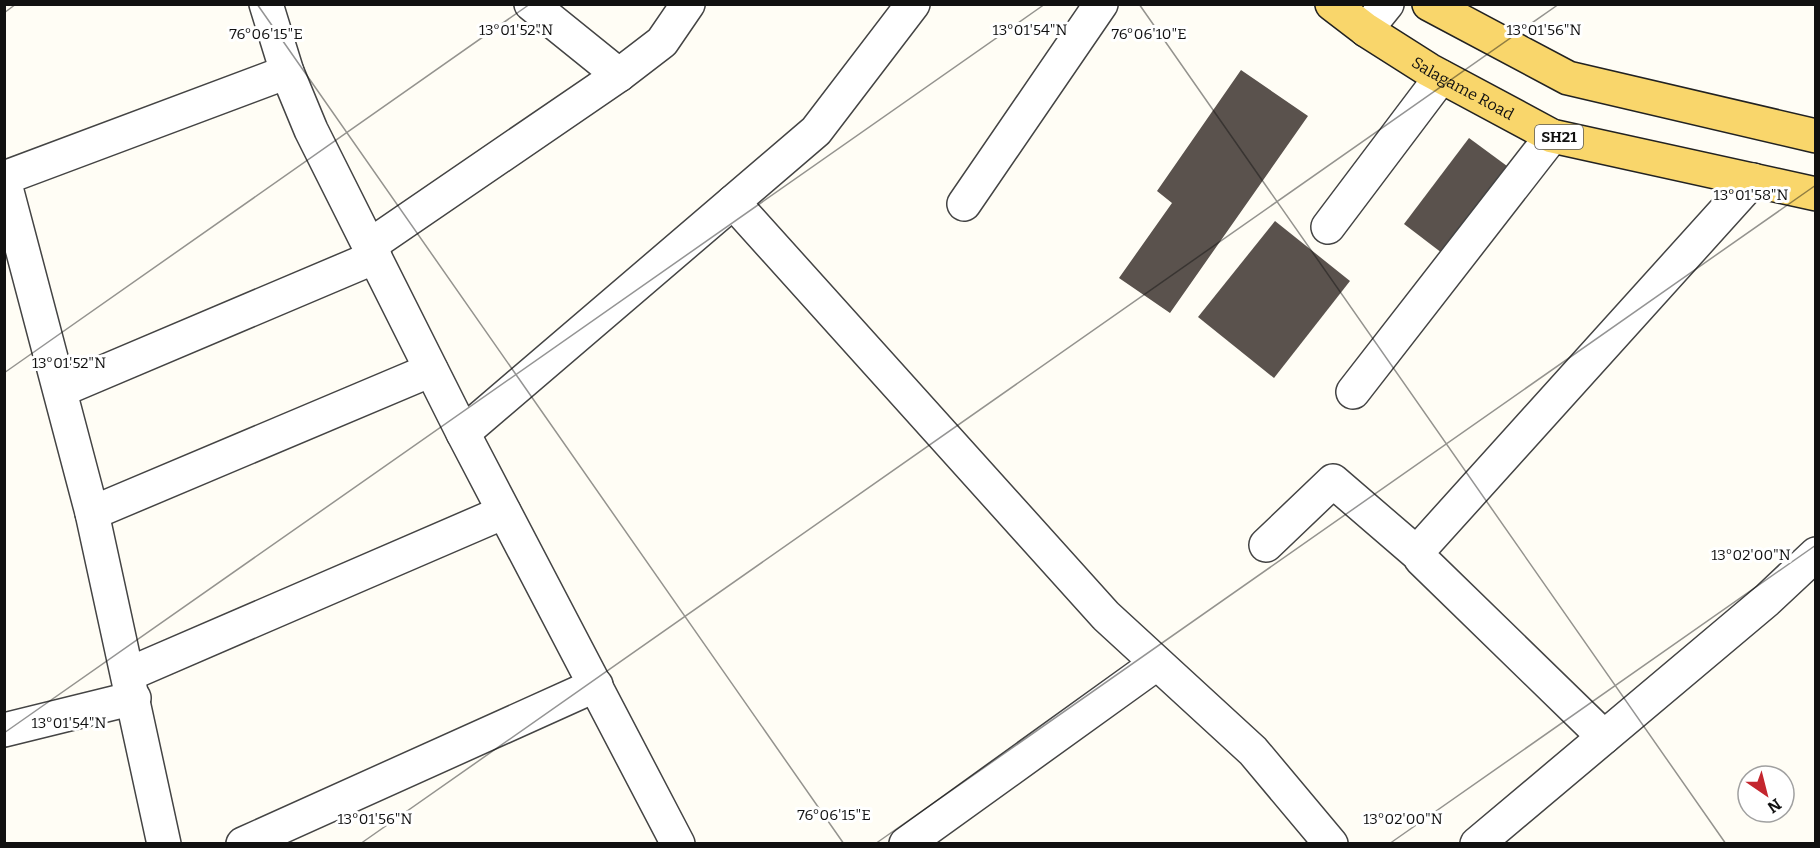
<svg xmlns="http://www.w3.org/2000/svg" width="1820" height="848" font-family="Bitter,serif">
  <rect width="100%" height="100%" fill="#fffdf5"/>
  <g fill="#5a524d">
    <polygon points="1241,70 1308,116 1170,313 1119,278 1172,203 1157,191"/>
    <polygon points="1469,138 1507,166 1442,253 1404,224"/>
    <polygon points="1275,221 1350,281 1274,378 1198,317"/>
  </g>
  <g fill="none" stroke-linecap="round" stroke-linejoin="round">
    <g stroke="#444" stroke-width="36">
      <g id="minor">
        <polyline points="266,4 287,72 311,130 463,433 678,844"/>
        <polyline points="531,4 619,75"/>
        <polyline points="1366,30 1387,4"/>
        <polyline points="4,178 287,72"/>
        <polyline points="4,180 92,513 164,844"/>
        <polyline points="733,202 1106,616 1253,751 1331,844"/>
        <polyline points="964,204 1101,4"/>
        <polyline points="1328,227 1441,77"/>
        <polyline points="369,246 619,75 662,42 688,4"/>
        <polyline points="61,390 375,257"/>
        <polyline points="1353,392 1552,136"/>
        <polyline points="463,433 816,131 913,4"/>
        <polyline points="92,513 431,370"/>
        <polyline points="1266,545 1333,481 1419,555"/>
        <polyline points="129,674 504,512"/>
        <polyline points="4,730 134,698"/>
        <polyline points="1604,737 1421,559 1419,550 1753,180"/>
        <polyline points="243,844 596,685"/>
        <polyline points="906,844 1156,664"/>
        <polyline points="1477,844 1767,600 1816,554"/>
      </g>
    </g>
    <g stroke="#222" stroke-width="36">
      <g id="major">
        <path id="s1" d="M1332,4L1366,30L1429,70L1552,136L1816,194"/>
        <polyline points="1429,4 1568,78 1816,136"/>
      </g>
    </g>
    <use href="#minor" stroke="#fff" stroke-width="33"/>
    <use href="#major" stroke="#f9d66b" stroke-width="33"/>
  </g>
  <path fill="none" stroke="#111" stroke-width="1.5" stroke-opacity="0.45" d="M257,4L844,844M1139,4L1726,844M4,13L16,4M4,373L530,4M4,733L1045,4M360,844L1559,4M875,844L1816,185M1389,844L1816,545"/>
  <g text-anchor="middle" stroke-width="6" stroke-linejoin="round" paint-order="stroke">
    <rect fill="#fff" stroke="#585858" stroke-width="1.5" x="1535" y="125" width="48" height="24" rx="4.5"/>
    <g font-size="15" font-weight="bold" fill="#111">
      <text x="1559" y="142">SH21</text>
    </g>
    <g font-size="16" fill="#111" stroke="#fff">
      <text dy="6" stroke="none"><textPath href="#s1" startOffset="156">Salagame Road</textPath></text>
    </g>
  </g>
  <g font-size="15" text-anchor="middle" fill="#111" stroke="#fff" stroke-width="6" stroke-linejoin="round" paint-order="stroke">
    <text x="516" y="35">13°01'52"N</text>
    <text x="1030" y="35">13°01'54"N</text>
    <text x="1544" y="35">13°01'56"N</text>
    <text x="266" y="39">76°06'15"E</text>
    <text x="1149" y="39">76°06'10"E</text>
    <text x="1751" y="200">13°01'58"N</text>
    <text x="69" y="368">13°01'52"N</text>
    <text x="1751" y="560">13°02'00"N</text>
    <text x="69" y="728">13°01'54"N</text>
    <text x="834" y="820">76°06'15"E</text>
    <text x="375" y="824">13°01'56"N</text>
    <text x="1403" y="824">13°02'00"N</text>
  </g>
  <rect width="1820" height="848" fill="none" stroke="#111111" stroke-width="12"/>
  <g transform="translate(1766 794) rotate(145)"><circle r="28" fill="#ffffff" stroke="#a0a0a0" stroke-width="1.5"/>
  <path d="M0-4.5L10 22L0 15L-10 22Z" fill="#c4262e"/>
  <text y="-9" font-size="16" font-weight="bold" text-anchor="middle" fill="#111111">N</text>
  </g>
</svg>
